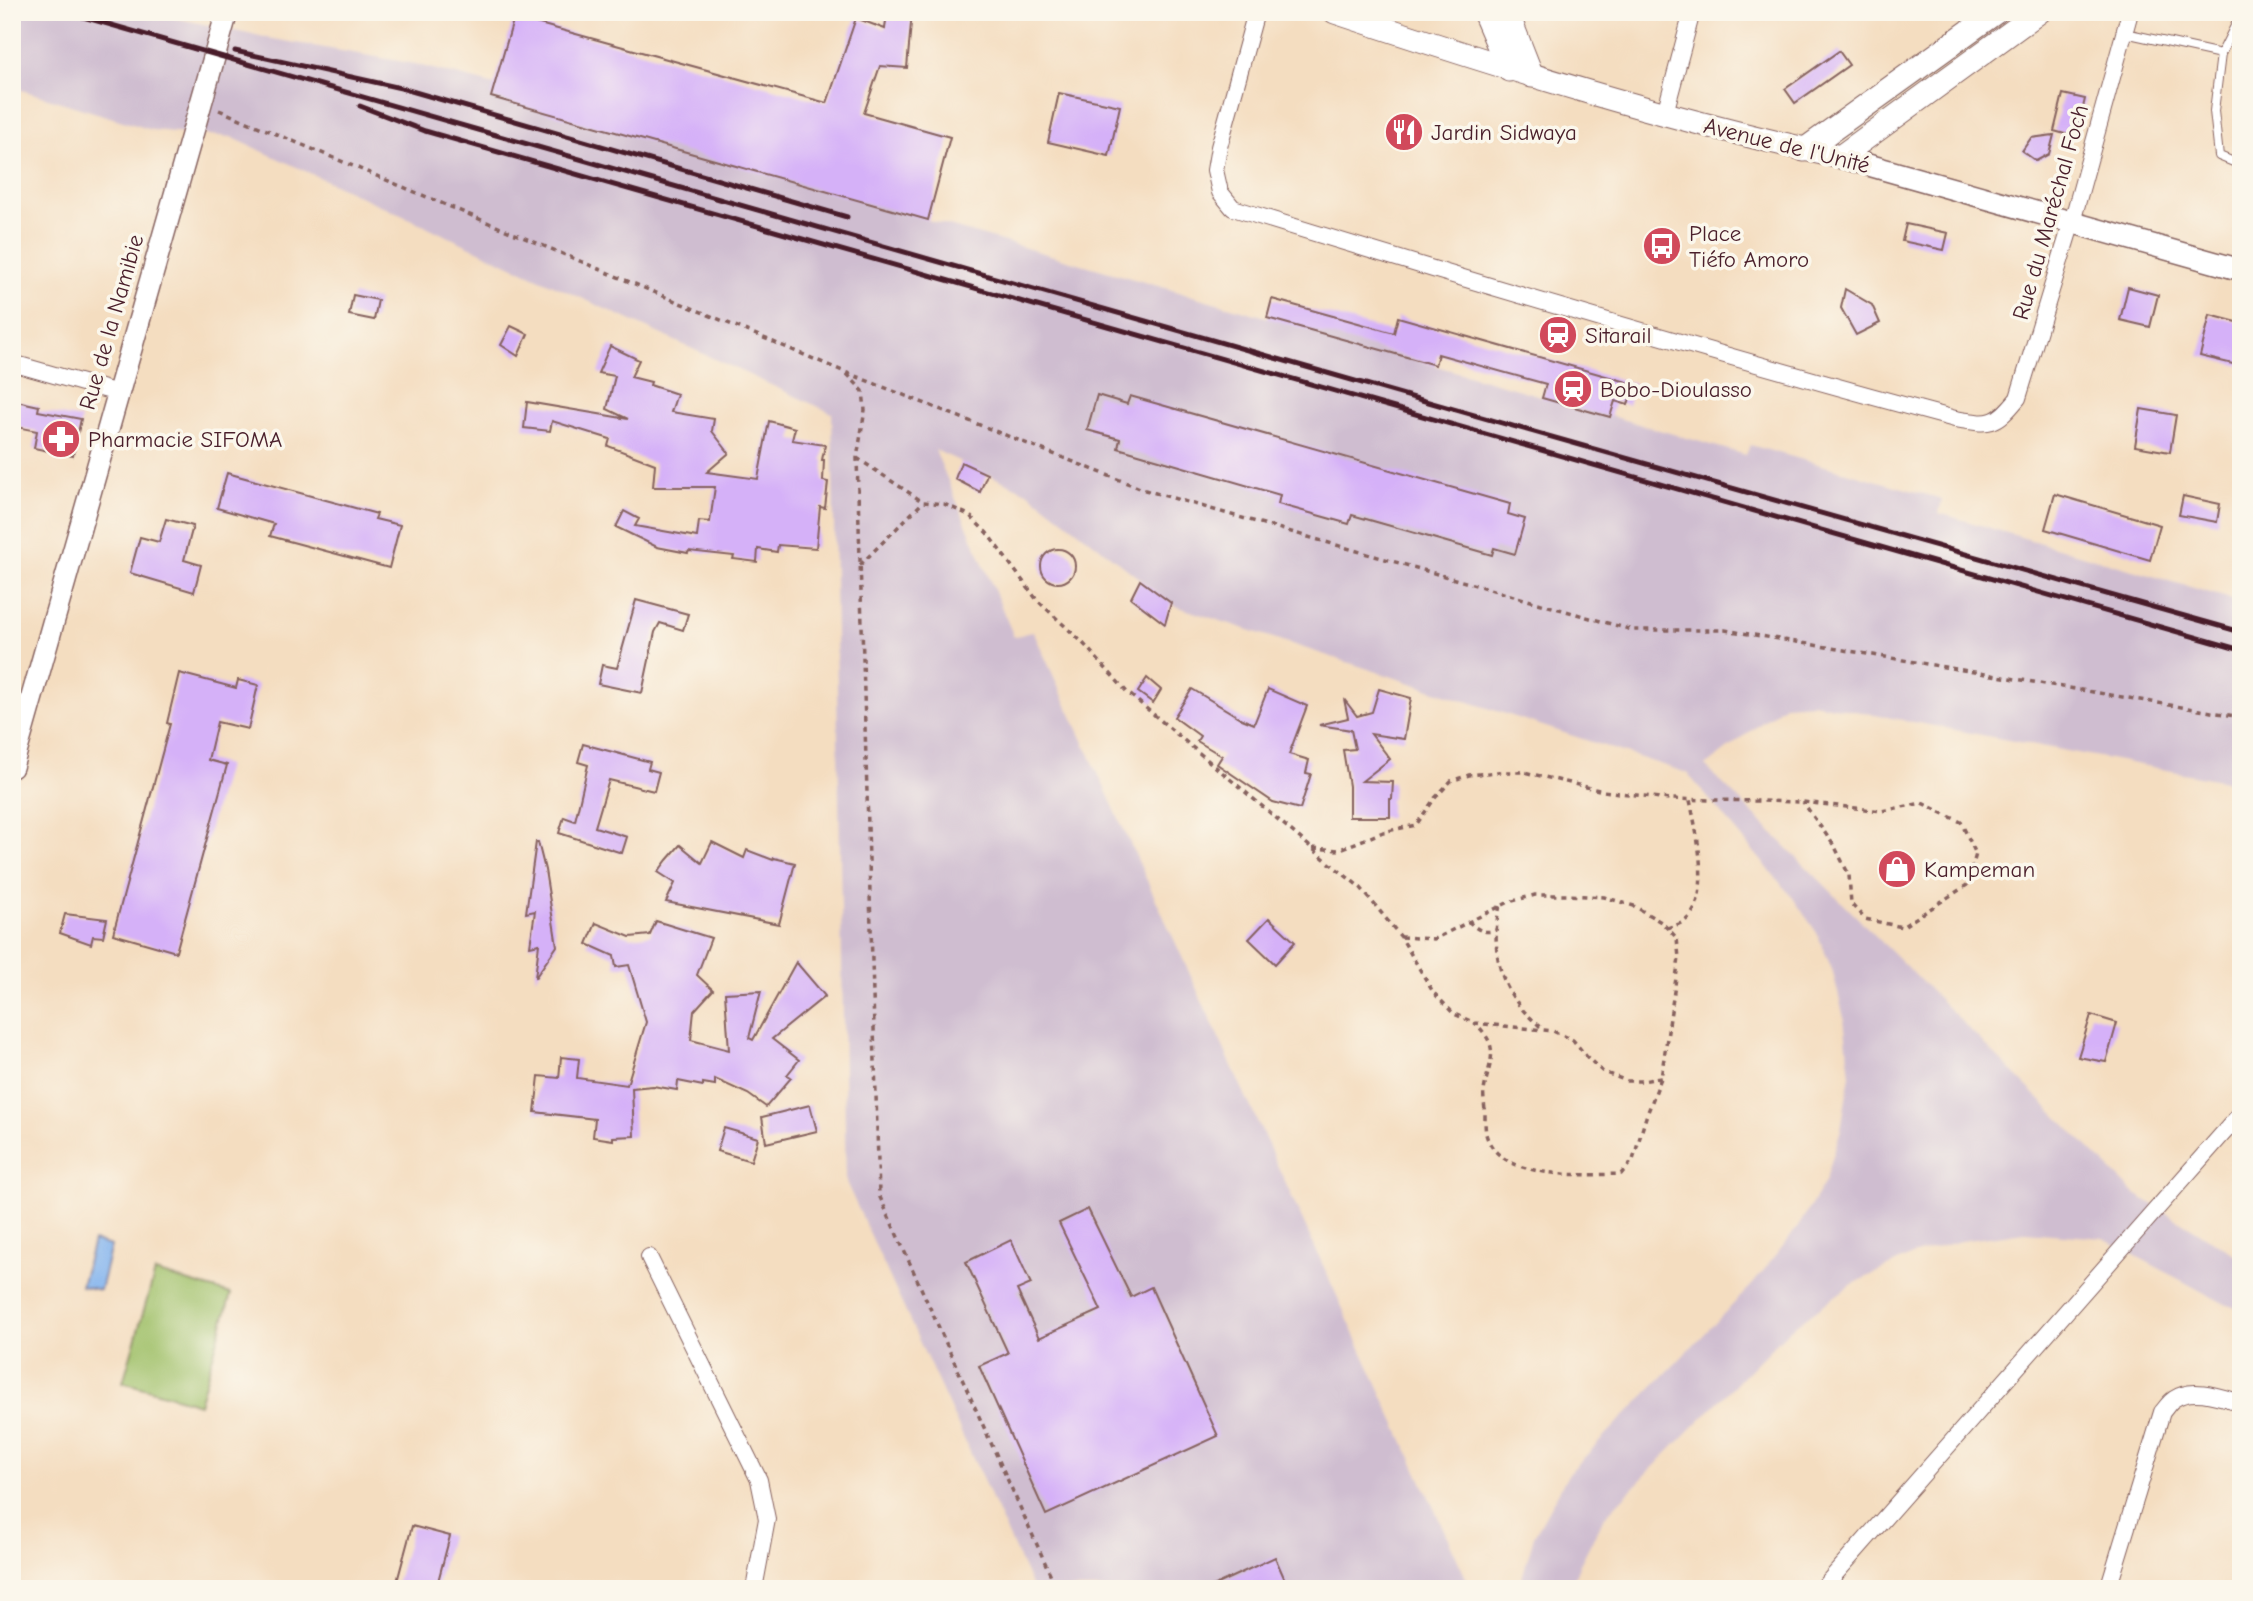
<svg xmlns="http://www.w3.org/2000/svg" width="2253" height="1601" font-family="'Comic Neue',sans-serif">
  <rect width="100%" height="100%" fill="#fbf7ec"/>
  <filter id="ink" filterUnits="userSpaceOnUse"><feTurbulence type="fractalNoise" baseFrequency=".0143" numOctaves="2"/><feDisplacementMap in="SourceGraphic" scale="14" xChannelSelector="R" yChannelSelector="G"/><feConvolveMatrix kernelMatrix="1 2 1 2 8 2 1 2 1" color-interpolation-filters="sRGB"/></filter>
  <filter id="wash" filterUnits="userSpaceOnUse"><feTurbulence type="fractalNoise" baseFrequency=".00686" numOctaves="4" result="noise"/><feDisplacementMap in="SourceGraphic" scale="28" xChannelSelector="R" yChannelSelector="G"/><feGaussianBlur stdDeviation="1.57" result="paint"/><feColorMatrix in="noise" values="0 0 0 0 0 0 0 0 0 0 0 0 0 0 0 0 0 1.4 0 .05"/><feComposite in="paint" operator="in"/></filter>
  <g filter="url(#wash)">
    <rect width="100%" height="100%" fill="#f4ddc0"/>
    <polygon fill="#cfbdd0" points="12,12 148,12 262,37 410,63 495,85 492,97 928,220 1746,455 1750,445 1942,499 1939,513 2241,602 2241,784 1813,703 1785,705 1705,766 2135,1194 2241,1258 2241,1310 2225,1304 2103,1238 2025,1232 1960,1241 1912,1255 1849,1286 1789,1330 1604,1517 1578,1568 1570,1589 1519,1589 1534,1536 1569,1473 1753,1284 1798,1227 1825,1182 1841,1129 1850,1075 1844,1018 1833,972 1817,933 1793,898 1687,773 1175,606 1029,493 935,450 1014,637 1033,631 1471,1589 1033,1589 846,1182 832,413 231,137 152,130 12,87"/>
    <polygon fill="#9fc068" stroke="#74704a" stroke-width="2" points="155,1272 231,1294 199,1404 123,1382"/>
    <polygon fill="#82b3ee" stroke="#66698c" stroke-width="2" points="93,1241 111,1246 100,1290 81,1286"/>
    <g id="blocks">
      <g fill="#d5b1f8">
        <polygon points="887,12 912,12 907,68 880,66 864,113 950,137 928,220 491,97 514,17 827,103 856,18 885,29"/>
        <polygon points="1839,51 1849,65 1795,103 1785,89"/>
        <polygon points="1059,93 1120,106 1109,156 1048,142"/>
        <polygon points="2063,94 2085,99 2076,137 2054,131"/>
        <polygon points="2054,135 2049,154 2036,161 2022,151 2031,138"/>
        <polygon points="1906,224 1948,233 1944,250 1902,241"/>
        <polygon points="2128,287 2158,295 2150,327 2120,320"/>
        <polygon points="1845,289 1872,305 1880,323 1856,335 1841,308"/>
        <polygon points="353,295 378,300 374,320 349,315"/>
        <polygon points="1272,299 1394,333 1398,317 1634,384 1628,405 1615,401 1610,417 1542,398 1546,384 1438,354 1435,365 1267,318"/>
        <polygon points="2210,315 2241,323 2241,366 2200,356"/>
        <polygon points="511,326 528,334 518,356 501,345"/>
        <polygon points="610,346 639,360 631,377 651,382 650,385 677,394 671,412 714,419 712,431 729,453 707,472 758,479 769,421 795,428 792,440 825,445 822,460 824,460 823,481 828,482 825,508 820,507 816,548 778,545 777,552 758,549 757,562 733,559 734,556 689,551 688,553 657,547 616,527 624,511 639,519 635,526 697,537 699,521 710,522 715,487 653,487 655,464 608,446 610,439 552,421 550,431 524,428 527,402 628,419 607,409 615,376 598,373"/>
        <polygon points="1097,395 1127,404 1130,396 1510,504 1508,514 1525,519 1515,554 1494,548 1492,555 1352,515 1349,524 1278,504 1280,495 1118,448 1120,439 1087,430"/>
        <polygon points="12,400 39,406 38,411 81,419 73,456 34,448 37,431 12,426"/>
        <polygon points="2141,409 2176,415 2170,452 2135,446"/>
        <polygon points="961,462 987,474 980,492 955,479"/>
        <polygon points="227,473 377,514 375,519 400,525 389,568 270,536 274,524 217,508"/>
        <polygon points="2055,494 2160,525 2150,560 2045,529"/>
        <polygon points="2183,496 2220,504 2217,522 2179,515"/>
        <polygon points="166,519 193,526 184,560 201,565 194,592 130,573 140,537 159,542"/>
        <circle cx="1058" cy="566" r="17"/>
        <polygon points="1140,580 1171,603 1165,624 1131,598"/>
        <polygon points="636,600 688,614 683,630 660,623 655,632 642,693 598,684 602,665 617,668"/>
        <polygon points="179,673 236,688 238,680 258,685 248,729 217,722 208,760 227,765 176,952 113,934 170,724 167,723"/>
        <polygon points="1147,678 1161,690 1153,703 1138,692"/>
        <polygon points="1192,689 1242,719 1254,724 1268,689 1307,706 1289,754 1309,760 1306,773 1311,774 1300,809 1273,802 1217,764 1222,756 1197,741 1200,736 1174,717"/>
        <polygon points="1379,689 1411,698 1404,739 1371,734 1390,759 1362,781 1393,782 1392,799 1390,799 1390,817 1349,817 1349,786 1343,750 1355,749 1351,730 1319,725 1348,718 1344,699 1357,716 1372,712"/>
        <polygon points="583,744 650,762 648,769 659,772 654,791 609,780 595,827 627,837 622,853 559,833 564,817 575,821 588,765 578,762"/>
        <polygon points="536,842 538,842 545,870 557,946 535,978 539,944 530,946 535,911 526,913"/>
        <polygon points="712,842 744,858 747,850 773,860 774,858 795,863 779,924 666,902 675,883 658,872 667,860 680,845 702,863"/>
        <polygon points="65,914 107,919 103,937 93,936 91,944 60,933"/>
        <polygon points="1269,918 1295,942 1275,964 1249,939"/>
        <polygon points="656,921 711,938 697,975 713,990 694,1011 691,1040 729,1050 725,993 761,991 749,1038 753,1040 796,962 825,996 772,1039 799,1060 787,1075 791,1078 766,1107 748,1094 715,1079 715,1085 703,1083 703,1086 678,1081 677,1090 653,1086 632,1088 634,1136 613,1137 613,1140 593,1137 595,1119 535,1112 539,1076 559,1078 561,1057 579,1059 577,1078 627,1085 646,1022 629,965 616,967 614,956 587,944 596,923 630,937 650,935"/>
        <polygon points="2091,1015 2117,1023 2106,1062 2078,1057"/>
        <polygon points="810,1105 817,1131 766,1143 762,1117"/>
        <polygon points="724,1128 758,1138 751,1161 717,1151"/>
        <polygon points="1088,1209 1131,1297 1151,1287 1218,1436 1046,1515 979,1366 1008,1353 966,1262 1011,1240 1031,1284 1017,1290 1039,1338 1101,1310 1059,1223"/>
        <polygon points="412,1526 450,1536 436,1589 395,1589"/>
        <polygon points="1275,1557 1289,1589 1206,1589"/>
      </g>
    </g>
  </g>
  <g filter="url(#ink)">
    <use href="#blocks" fill-opacity="0" stroke="#86625f" stroke-width="2"/>
    <g fill="none" stroke-linecap="round" stroke-linejoin="round">
      <g stroke="#86625f" stroke-width="10">
        <g id="service">
          <polyline points="2125,33 2221,54 2241,14"/>
          <polyline points="2221,54 2214,111 2219,156 2241,165"/>
        </g>
      </g>
      <g stroke="#86625f" stroke-width="18">
        <g id="minor">
          <path d="M1256,12L1219,147L1215,170L1220,192L1233,208C1473,282 1713,354 1955,419C1991,425 1995,426 2018,398L2072,222L2130,12"/>
          <polyline points="1665,113 1692,12"/>
          <polyline points="12,363 118,393"/>
          <polyline points="649,1257 759,1480 767,1519 754,1589"/>
          <polyline points="1822,1589 2241,1113"/>
          <path d="M2108,1589L2162,1412C2166,1408 2169,1402 2174,1399C2192,1386 2221,1397 2241,1403"/>
        </g>
      </g>
      <g stroke="#86625f" stroke-width="24">
        <g id="tertiary">
          <polyline points="1840,157 2241,270"/>
          <polyline points="12,767 227,12"/>
        </g>
      </g>
      <g stroke="#86625f" stroke-width="25">
        <g id="secondary">
          <path d="M1335,12C1501,67 1669,120 1840,157L2039,12"/>
          <polyline points="1484,12 1509,70"/>
          <polyline points="1507,12 1532,76"/>
          <polyline points="1804,150 1996,12"/>
        </g>
      </g>
      <g stroke="#86625f" stroke-width="3.5" stroke-dasharray="5 5" stroke-linecap="butt">
        <polyline points="219,110 845,372 1145,490 1632,630 1725,630 2241,717"/>
        <polyline points="847,374 863,391 865,410 857,458 879,1195 1057,1589"/>
        <polyline points="857,458 923,502 944,504 969,515 987,533 1037,600 1082,642 1127,692 1327,861 1361,888 1401,937 1433,992 1454,1014 1475,1023 1553,1031 1573,1040 1587,1057 1603,1072 1627,1081 1642,1081 1661,1078"/>
        <polyline points="860,565 923,502"/>
        <polyline points="1313,848 1338,850 1383,832 1416,825 1435,798 1451,781 1469,775 1497,772 1524,772 1603,791 1669,799 1803,802 1882,811 1922,803 1961,822 1976,854 1967,885 1902,927 1865,919 1851,904 1849,875 1835,847 1803,802"/>
        <path d="M1500,906C1492,936 1496,976 1516,1001C1523,1012 1533,1020 1543,1029"/>
        <path d="M1468,921C1478,930 1483,934 1496,930"/>
        <path d="M1667,928C1672,926 1678,925 1683,922C1714,903 1696,830 1690,800"/>
        <path d="M1401,937L1434,939L1509,902L1535,895H1569L1604,897L1634,906L1661,922L1677,938L1679,958L1661,1078L1646,1117L1633,1160L1621,1174C1585,1175 1498,1181 1486,1134C1485,1128 1485,1120 1485,1113C1485,1106 1483,1098 1484,1091C1489,1060 1502,1049 1475,1023"/>
      </g>
      <use href="#service" stroke="#fff" stroke-width="8"/>
      <use href="#minor" stroke="#fff" stroke-width="16"/>
      <use href="#tertiary" stroke="#fff" stroke-width="21"/>
      <use href="#secondary" stroke="#fff" stroke-width="23"/>
      <g stroke="#4a1f2b" stroke-width="5">
        <polyline points="66,12 1488,419 2241,632"/>
        <polyline points="235,51 401,88 847,217"/>
        <polyline points="360,106 425,131 2241,650"/>
      </g>
    </g>
  </g>
  <defs>
    <g id="restaurant-disc" transform="scale(2.0125)"><circle r="9.5" fill="#d1495b" stroke="#fbf7ec"/><path d="M-5-6h1v4h1v-4h1v4h1v-4h1v5L-1.5 .5V6h-2V.5L-5-1ZM5-6V6H3V1.5H1.5Q1.5-4 5-6Z" fill="#fff"/></g>
    <g id="bus-disc" transform="scale(2.0125)"><circle r="9.5" fill="#d1495b" stroke="#fbf7ec"/><path d="M-5-6H5V4H4V6H2V4H-2V6H-4V4H-5ZM-3.5-4V0h7V-4ZM-3.5 1.2v1.5H-2V1.2ZM2 1.2v1.5H3.5V1.2Z" fill="#fff"/></g>
    <g id="station-disc" transform="scale(2.0125)"><circle r="9.5" fill="#d1495b" stroke="#fbf7ec"/><path d="M-3-6H3Q5-6 5-4V2Q5 4 3 4L4.5 6H3L1.5 4h-3L-3 6H-4.5L-3 4Q-5 4-5 2V-4Q-5-6-3-6ZM-3.5-4v3h7v-3ZM-3.5 1v1.5H-2V1ZM2 1v1.5H3.5V1Z" fill="#fff"/></g>
    <g id="pharmacy-disc" transform="scale(2.0125)"><circle r="9.5" fill="#d1495b" stroke="#fbf7ec"/><path d="M-2-6h4v4h4v4h-4v4h-4v-4h-4v-4h4Z" fill="#fff"/></g>
    <g id="shop-disc" transform="scale(2.0125)"><circle r="9.5" fill="#d1495b" stroke="#fbf7ec"/><path d="M-5-2.5h2.3a2.7 3.5 0 0 1 5.4 0H5L5.5 6h-11ZM-1.5-2.5h3a1.5 2.3 0 0 0-3 0Z" fill="#fff"/></g>
  </defs>
  <g fill-rule="evenodd">
    <use href="#restaurant-disc" x="1404" y="132"/>
    <use href="#bus-disc" x="1662" y="246"/>
    <use href="#station-disc" x="1558" y="335"/>
    <use href="#station-disc" x="1573" y="389"/>
    <use href="#pharmacy-disc" x="61" y="439"/>
    <use href="#shop-disc" x="1897" y="869"/>
  </g>
  <g text-anchor="middle" stroke-width="7" stroke-linejoin="round" paint-order="stroke">
    <g font-size="23" fill="#4a1f2b" stroke="#fbf7ec" text-anchor="start">
      <text x="1431" y="140">Jardin Sidwaya</text>
      <text x="1689" y="241">Place<tspan x="1689" dy="26">Tiéfo Amoro</tspan></text>
      <text x="1585" y="343">Sitarail</text>
      <text x="1600" y="397">Bobo-Dioulasso</text>
      <text x="88" y="447">Pharmacie SIFOMA</text>
      <text x="1924" y="877">Kampeman</text>
    </g>
    <g font-size="23" fill="#4a1f2b" stroke="#fbf7ec">
      <text transform="translate(1787 145) rotate(14)" y="8">Avenue de l'Unité</text>
      <text transform="translate(2050 212) rotate(-74)" y="8">Rue du Maréchal Foch</text>
      <text transform="translate(111 322) rotate(-74)" y="8">Rue de la Namibie</text>
    </g>
  </g>
  <rect width="2253" height="1601" fill="none" stroke="#fbf7ec" stroke-width="42"/>
</svg>
